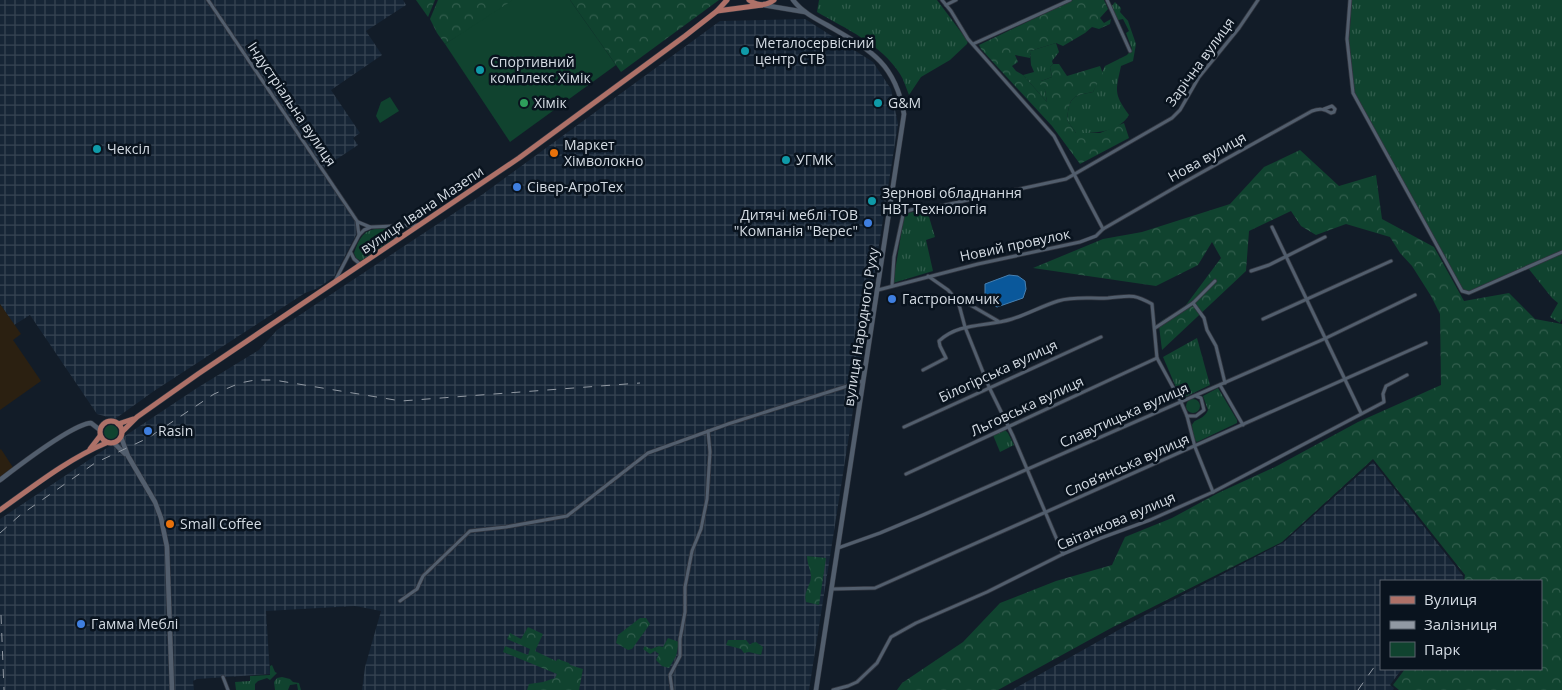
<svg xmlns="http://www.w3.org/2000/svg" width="1562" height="690" font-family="'Open Sans',sans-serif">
  <defs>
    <pattern id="industrial-grid" width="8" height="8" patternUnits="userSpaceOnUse" patternTransform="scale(1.25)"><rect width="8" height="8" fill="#162536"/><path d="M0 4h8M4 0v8" fill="none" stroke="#374453"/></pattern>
    <pattern id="grass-tufts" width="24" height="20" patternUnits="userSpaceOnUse" patternTransform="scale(1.25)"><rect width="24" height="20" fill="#10432f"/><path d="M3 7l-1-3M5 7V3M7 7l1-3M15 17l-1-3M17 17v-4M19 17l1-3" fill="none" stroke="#325e4d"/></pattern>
    <pattern id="forest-crowns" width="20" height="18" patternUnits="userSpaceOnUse" patternTransform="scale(1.25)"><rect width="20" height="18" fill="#10432f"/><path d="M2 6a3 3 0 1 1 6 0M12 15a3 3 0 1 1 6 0" fill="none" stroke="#325e4d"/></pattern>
  </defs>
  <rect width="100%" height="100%" fill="#121c28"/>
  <g fill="url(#industrial-grid)">
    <polygon points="0,0 403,0 406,5 366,31 382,55 331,90 360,133 353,138 358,145 322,169 357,221 358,231 334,277 316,289 305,293 154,391 115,419 97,414 30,315 14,325 0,304"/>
    <polygon points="805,19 873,62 891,89 898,124 809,690 362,690 365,667 381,611 355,606 266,611 270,674 197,679 193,681 194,690 0,690 0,519 197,388 259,350 277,330 483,194 720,21"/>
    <polygon points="1373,462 1463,576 1463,581 1381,581 1381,669 1402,669 1390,685 1394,688 1393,690 1012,690 1154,610 1284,542"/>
  </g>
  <g fill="#2b2011">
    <polygon points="0,304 21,334 13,340 41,381 0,410"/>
    <polygon points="1,449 14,469 0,480 0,450"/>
  </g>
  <g fill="url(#grass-tufts)">
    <path d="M819,0H937L964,36L968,41L967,44L950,60L921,77L909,95C906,88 904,80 900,74C881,44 846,29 817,12Z"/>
    <polygon points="1352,0 1562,0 1562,251 1470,292 1463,290 1354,92 1349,40"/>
    <path d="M1115,2L1121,8L1120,12L1128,21L1136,44L1133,61L1121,66C1116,90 1113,93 1129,115C1118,133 1095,133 1076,133L1067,120C1070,97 1071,96 1093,92L1105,66L1127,55L1132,49L1126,33L1129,31L1123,19L1118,20L1111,7Z"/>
    <polygon points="1056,43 1059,52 1052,61 1053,64 1050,67 1052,77 1041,81 1045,90 1047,102 1023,75 1034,72 1031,65 1030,51"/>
    <polygon points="927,210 935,237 926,240 933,271 893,283 904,217 907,213"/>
    <path d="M385,228L390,229L395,235L394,238L361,261L356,258L354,253C360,235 366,228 385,228Z"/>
    <polygon points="1562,253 1562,319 1560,323 1550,317 1558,303 1552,298 1528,268"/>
    <polygon points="1197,338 1210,385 1181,399 1163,357"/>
    <path d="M1218,388L1237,420V423L1197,442L1194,440L1192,425C1196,417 1203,421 1208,410L1203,396Z"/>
    <circle cx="1193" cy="406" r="7"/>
    <circle cx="111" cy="432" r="7"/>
    <polygon points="1005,430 1008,433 1014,445 1000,452 993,435"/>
    <polygon points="272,665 275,672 277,673 270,680 267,678 258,681 255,684 255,690 236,690 235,682 250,681 250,676 270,675 270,666"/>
    <polygon points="282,677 290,679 293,682 299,683 301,690 298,690 297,684 290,685 288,690 275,690 274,682 277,678"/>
  </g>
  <g fill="url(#forest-crowns)">
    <polygon points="416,0 435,0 428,17"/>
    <polygon points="438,0 519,0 445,44 437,33 430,19"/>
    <polygon points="570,0 719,0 621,72"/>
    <path d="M1073,0H1104L1108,9L1100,18L1104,23L1111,19L1110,24L1099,29L1092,27L1085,33L1063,46L1056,43L1030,51V58L1015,55L1018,62L1012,66L1016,71L1023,75L1047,102L1045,90L1040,84L1041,81L1052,77L1050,67L1053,64H1059L1067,76L1100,66L1103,73L1093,92C1071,96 1070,97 1067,120L1076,133H1100L1124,123L1129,138L1080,164L1052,126L981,49L979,45Z"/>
    <polygon points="1300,150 1339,186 1376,175 1382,219 1434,247 1464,301 1509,293 1535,319 1562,324 1562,690 1399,690 1393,685 1405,669 1541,669 1541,581 1464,581 1465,575 1373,459 1282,542 1113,627 998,690 897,690 902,683 963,642 1000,603 1056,581 1112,565 1125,537 1172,518 1218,493 1275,467 1358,422 1441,385 1440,314 1431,296 1412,266 1400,253 1390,237 1346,224 1316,235 1301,226 1291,211 1249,231 1246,271 1162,350 1159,326 1161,321 1183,309 1221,258 1212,242 1198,265 1156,286 1033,268 1103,239 1142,232 1230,204 1264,167"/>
    <path d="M807,556L826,558L819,605L806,602C803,591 810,588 811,577C811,571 807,563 807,556Z"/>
    <polygon points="640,618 646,618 650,624 632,649 628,650 616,643 618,635"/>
    <polygon points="528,627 543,634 535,651 556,661 558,659 569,663 570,665 583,669 579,690 527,690 529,684 543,682 555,678 557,674 503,652 505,646 528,655 530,649 507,639 510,633 521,639"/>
    <polygon points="668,638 679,642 676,656 669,668 662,666 656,660 659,654 655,651 650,654 643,649 645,646 651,649 659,646 663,647"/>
    <polygon points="728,640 746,640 750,645 752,643 756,642 763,647 761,655 749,652 744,653 741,649 726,645"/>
  </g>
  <g fill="#10432f">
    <polygon points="513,0 570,0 616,65 510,142 445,44"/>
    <polygon points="390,97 399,111 380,123 376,116 381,102"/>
  </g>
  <polygon fill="#0a589b" stroke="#4780b1" points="1009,275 1018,276 1025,281 1026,289 1023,298 997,307 985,299 985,284"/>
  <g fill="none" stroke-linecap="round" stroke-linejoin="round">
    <g stroke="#30353f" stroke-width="4.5">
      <g id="street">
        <polyline points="208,0 357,221 359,235"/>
        <polyline points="942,0 951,11 968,39 1054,136 1103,229"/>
        <polyline points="1107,0 1130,51"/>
        <polyline points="1350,0 1347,39 1353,93 1462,291 1469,293 1562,252"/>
        <polyline points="946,5 956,0"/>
        <polyline points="973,44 1070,0"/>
        <polyline points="358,222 370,227"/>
        <polyline points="390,227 395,231 396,240"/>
        <polyline points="1272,227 1361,413"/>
        <polyline points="351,253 354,259 361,265"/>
        <polyline points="1251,271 1269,265 1325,237"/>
        <polyline points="928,276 948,290 958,301 965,327 989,387 1013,436 1063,554"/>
        <polyline points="335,281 359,235 364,230 371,227 418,225"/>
        <path d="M892,286L894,257L903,215C909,207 921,209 931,208L1066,179L1172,118L1180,110L1199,77L1239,28L1258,0"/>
        <path d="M878,290L978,264L1080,242L1096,236L1103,229L1181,184L1312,111C1320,108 1324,109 1331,113L1334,112L1335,109L1332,106L1324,109"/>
        <polyline points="958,301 960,299 998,321"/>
        <polyline points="1193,303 1204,318 1207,330 1216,346 1225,383"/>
        <polyline points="1263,319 1391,261"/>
        <polyline points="1155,328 1193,303 1215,281"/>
        <path d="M923,370L946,358L940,346L939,341C959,322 987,327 1012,319C1028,314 1042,306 1058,301C1075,296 1091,299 1108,298C1130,296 1132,293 1152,304L1157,358L1181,402L1187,416L1195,447L1213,492"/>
        <polyline points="1220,385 1243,425"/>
        <polyline points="1187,416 1196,416 1204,410 1201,398 1196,396"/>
        <polyline points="904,427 1101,337"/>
        <polyline points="906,474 1157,358"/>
        <polyline points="838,548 880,533 923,515 1324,339 1415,295"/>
        <polyline points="832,589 875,588 1426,343"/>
        <polyline points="400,601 417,589 423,576 470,531 506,527 567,516 648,453 728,424 863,381"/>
        <polyline points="223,677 228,690"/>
        <polyline points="672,690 670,675 680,656 680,639 685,612 685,587 692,551 701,529 707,499 710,452 708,431"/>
        <polyline points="833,690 848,686 857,682 877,663 891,637 916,623 987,592 1063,554 1101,538 1150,520 1213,492 1384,402 1383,394 1386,386 1407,375"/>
      </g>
    </g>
    <g stroke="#30353f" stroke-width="5.5">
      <g id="secondary">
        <path d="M793,0C801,11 814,18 827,25C870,50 895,62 904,114L816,690"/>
        <polyline points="763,5 805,12"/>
        <polyline points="121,437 128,456 155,502 161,518 167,547 172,690"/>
        <polyline points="114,443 125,454"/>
        <path d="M0,480C17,467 72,424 91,423L100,430"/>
      </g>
    </g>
    <g stroke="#30353f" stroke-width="6">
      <g id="primary">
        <path d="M749,0C757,6 766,6 774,0"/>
        <polyline points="717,11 762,5"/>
        <circle cx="111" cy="432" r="11"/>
        <polyline points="118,424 133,419"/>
        <polyline points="122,432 137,417 198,374 519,158 685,36 717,11 727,0"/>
        <polyline points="90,449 100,436"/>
        <path d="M0,510C34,486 68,459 106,443"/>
      </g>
    </g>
    <use href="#street" stroke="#525e6d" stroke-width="3"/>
    <use href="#secondary" stroke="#525e6d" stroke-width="4.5"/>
    <use href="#primary" stroke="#ae7168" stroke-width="5"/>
    <g stroke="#9199a3" stroke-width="1" stroke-dasharray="9 9" stroke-linecap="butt">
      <polyline points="0,533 19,516 95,463 148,438 214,394 240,383 255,380 274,380 401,401 640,383"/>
      <polyline points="1,615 4,690"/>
      <polyline points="1358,690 1377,663"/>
    </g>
  </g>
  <g fill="#0f9aa8" stroke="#09131e" stroke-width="2">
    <circle cx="745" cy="51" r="5"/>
    <circle cx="480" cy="70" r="5"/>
    <circle cx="878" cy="103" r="5"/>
    <circle cx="97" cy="149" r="5"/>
    <circle cx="786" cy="160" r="5"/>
    <circle cx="872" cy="201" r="5"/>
  </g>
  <circle fill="#2e9e5b" stroke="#09131e" stroke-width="2" cx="524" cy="103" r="5"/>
  <g fill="#e8710a" stroke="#09131e" stroke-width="2">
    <circle cx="554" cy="153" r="5"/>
    <circle cx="170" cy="524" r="5"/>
  </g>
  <g fill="#3f7fe0" stroke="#09131e" stroke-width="2">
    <circle cx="517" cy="187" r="5"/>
    <circle cx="868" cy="223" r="5"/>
    <circle cx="892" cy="299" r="5"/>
    <circle cx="148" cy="431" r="5"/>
    <circle cx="81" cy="624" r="5"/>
  </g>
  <g text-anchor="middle" stroke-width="5" stroke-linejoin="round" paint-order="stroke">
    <g font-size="14" fill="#d5dce4" stroke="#09131e" text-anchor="start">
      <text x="755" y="48">Металосервісний<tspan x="755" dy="16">центр СТВ</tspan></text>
      <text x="490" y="67">Спортивний<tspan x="490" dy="16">комплекс Хімік</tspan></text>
      <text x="534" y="108">Хімік</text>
      <text x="888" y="108">G&amp;M</text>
      <text x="564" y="150">Маркет<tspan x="564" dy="16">Хімволокно</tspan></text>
      <text x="107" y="154">Чексіл</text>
      <text x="796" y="165">УГМК</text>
      <text x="527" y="192">Сівер-АгроТех</text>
      <text x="882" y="198">Зернові обладнання<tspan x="882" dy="16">НВТ Технологія</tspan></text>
      <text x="858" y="220" text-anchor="end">Дитячі меблі ТОВ<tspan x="858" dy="16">"Компанія "Верес"</tspan></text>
      <text x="902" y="304">Гастрономчик</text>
      <text x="158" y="436">Rasin</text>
      <text x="180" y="529">Small Coffee</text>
      <text x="91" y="629">Гамма Меблі</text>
    </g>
    <g font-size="14" fill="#d5dce4" stroke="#09131e">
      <text transform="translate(1200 62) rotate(-54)" y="5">Зарічна вулиця</text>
      <text transform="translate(292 104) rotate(56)" y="5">Індустріальна вулиця</text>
      <text transform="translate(1207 157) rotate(-29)" y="5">Нова вулиця</text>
      <text transform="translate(422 210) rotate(-34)" y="5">вулиця Івана Мазепи</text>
      <text transform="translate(1015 245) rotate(-12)" y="5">Новий провулок</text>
      <text transform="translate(861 327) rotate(-81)" y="5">вулиця Народного Руху</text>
      <text transform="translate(998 371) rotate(-25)" y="5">Білогірська вулиця</text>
      <text transform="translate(1027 406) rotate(-25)" y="5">Льговська вулиця</text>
      <text transform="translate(1124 415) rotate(-24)" y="5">Славутицька вулиця</text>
      <text transform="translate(1127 465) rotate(-24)" y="5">Словʼянська вулиця</text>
      <text transform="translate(1116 521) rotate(-23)" y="5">Світанкова вулиця</text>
    </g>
  </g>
  <rect x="1380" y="580" width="162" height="90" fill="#09131e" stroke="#5b636d"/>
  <rect x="1390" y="596" width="25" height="8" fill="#ae7168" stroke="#5b636d"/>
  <text x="1424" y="605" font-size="15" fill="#d5dce4">Вулиця</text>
  <rect x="1390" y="621" width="25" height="8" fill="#9199a3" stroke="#5b636d"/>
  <text x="1424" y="630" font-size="15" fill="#d5dce4">Залізниця</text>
  <rect x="1390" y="642" width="25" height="15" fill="#10432f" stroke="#5b636d"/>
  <text x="1424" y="655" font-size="15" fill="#d5dce4">Парк</text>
</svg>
